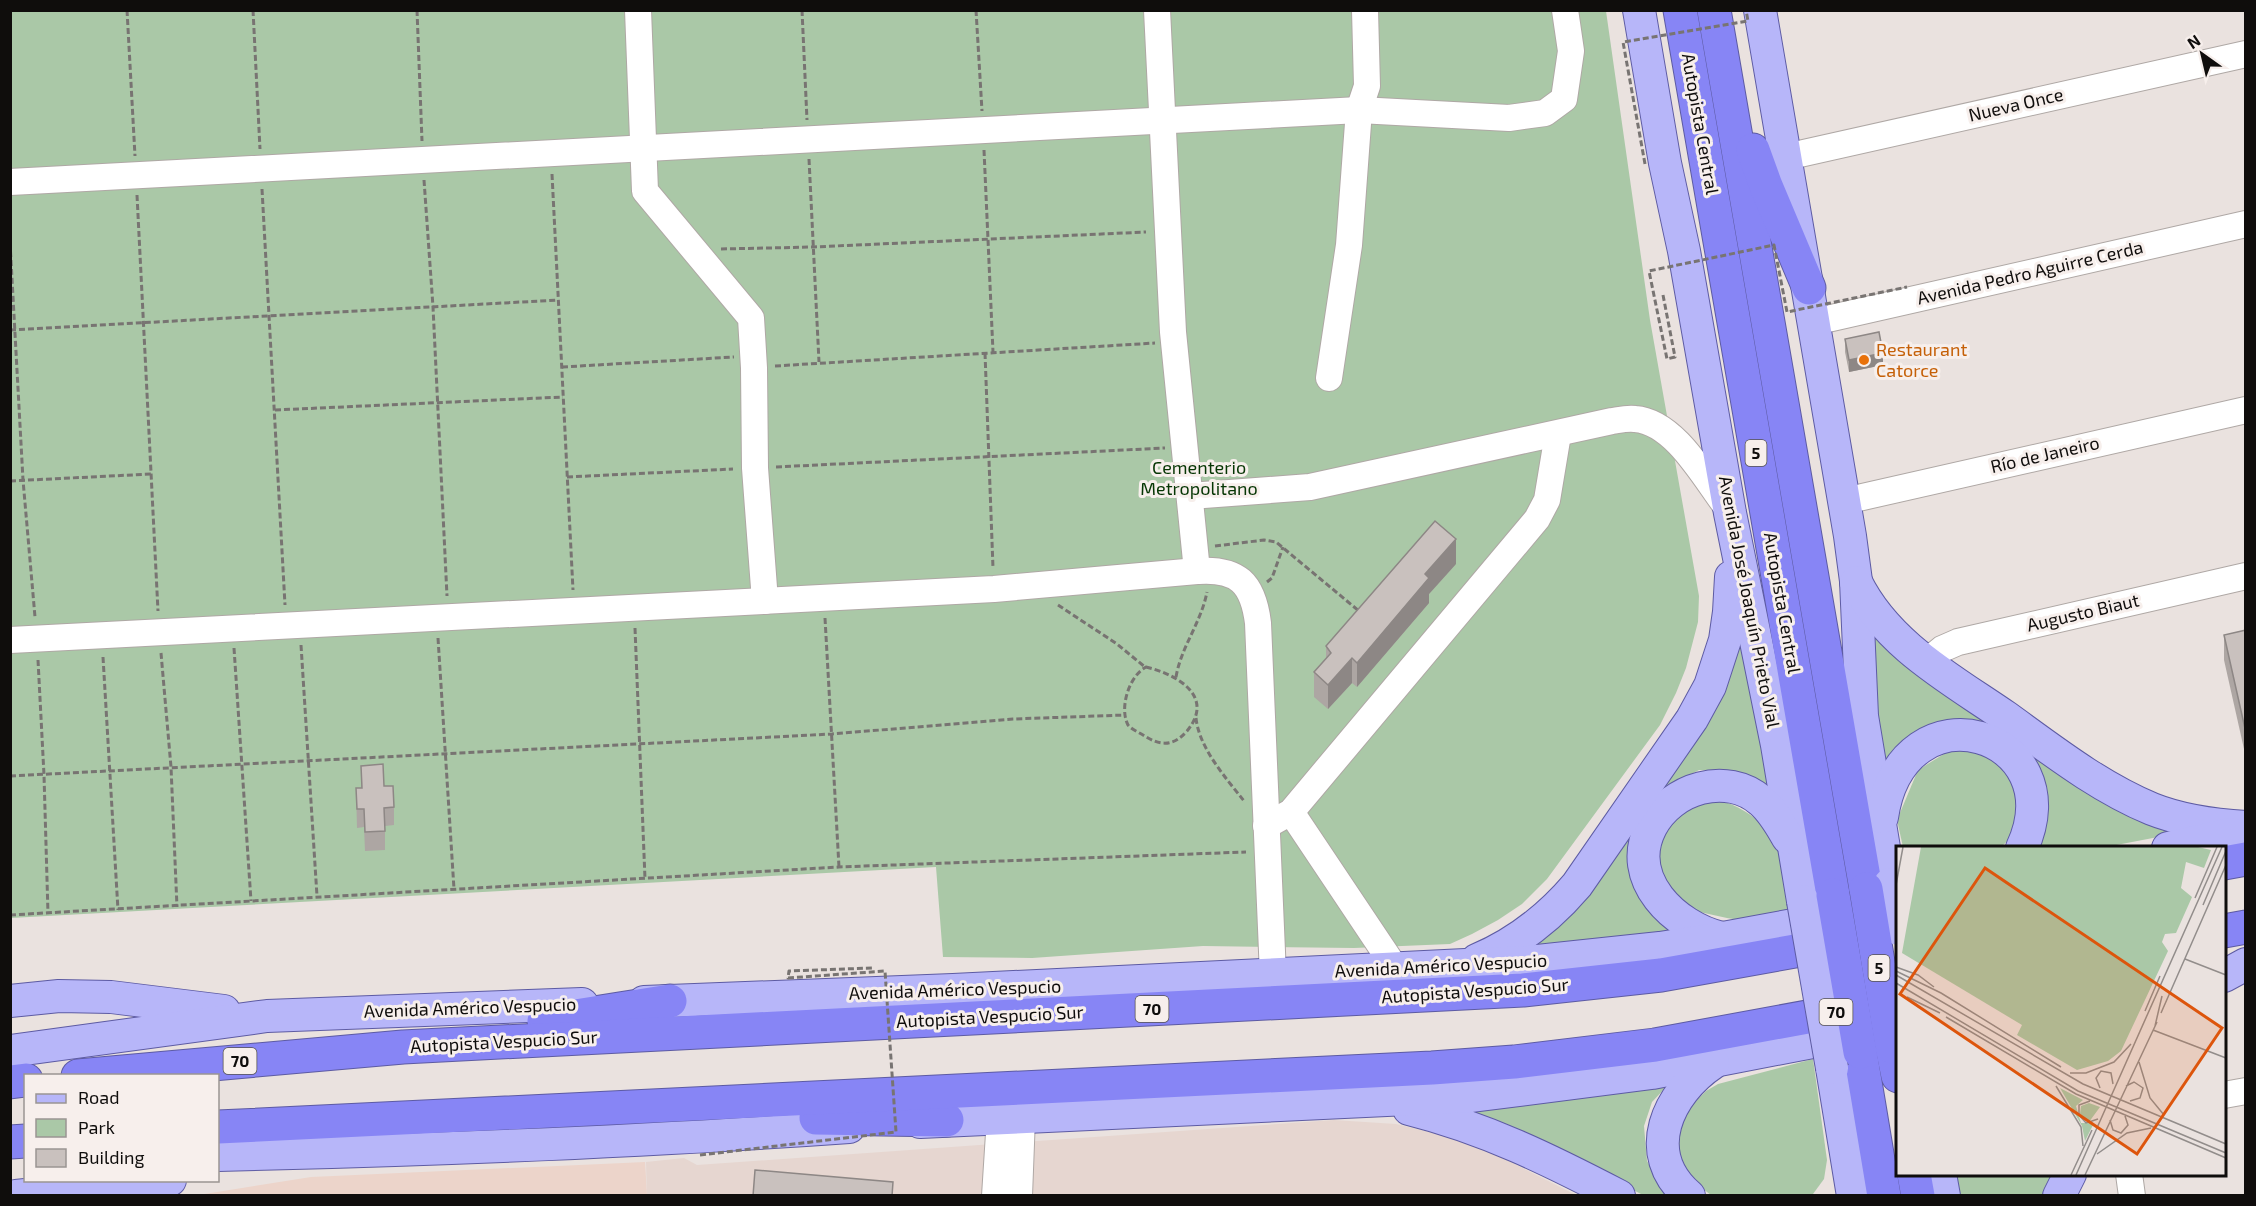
<svg xmlns="http://www.w3.org/2000/svg" width="2256" height="1206" font-family="'Exo 2',sans-serif">
  <rect width="100%" height="100%" fill="#eae2df"/>
  <polygon fill="#ecd4ca" points="645,1162 647,1195 192,1196 311,1177"/>
  <polygon fill="#e6d6d0" points="1334,1120 1396,1124 1450,1137 1497,1155 1576,1195 647,1196 646,1162 684,1158 697,1165"/>
  <g fill="#aac8a7">
    <polygon points="11,11 1606,11 1650,320 1699,596 1698,622 1686,668 1676,693 1660,725 1547,879 1522,904 1498,920 1472,934 1450,944 1354,948 1203,946 1032,958 943,957 936,867 11,918"/>
    <polygon points="1864,616 1907,662 2108,806 2179,833 2106,847 2037,847 2043,826 1995,735 1879,768"/>
    <polygon points="1741,627 1775,803 1765,790 1737,771 1699,770 1670,785 1649,806 1633,838 1684,931 1524,948"/>
    <polygon points="1952,749 1971,750 1995,757 2022,792 2015,834 2001,847 1903,847 1897,820 1918,770"/>
    <path d="M1720,800C1782,821 1783,861 1790,918L1759,923L1727,918L1695,911L1671,898L1655,869L1656,839L1677,813L1700,802Z"/>
    <polygon points="1813,1059 1827,1160 1824,1179 1813,1194 1811,1195 1711,1195 1691,1180 1677,1151 1681,1122 1687,1110 1706,1091 1718,1084"/>
    <polygon points="1667,1086 1652,1102 1644,1126 1647,1161 1667,1195 1643,1195 1523,1134 1464,1111"/>
    <polygon points="1944,1175 2061,1175 2050,1196 1948,1195"/>
  </g>
  <g fill="none" stroke-linecap="round" stroke-linejoin="round">
    <g stroke="#afa8a5" stroke-width="28">
      <g id="minor">
        <polyline points="638,10 645,191 751,318 754,368 755,468 765,601"/>
        <polyline points="1157,10 1173,332 1197,571"/>
        <polyline points="1786,157 2246,54"/>
        <polyline points="10,182 1359,110 1509,118 1545,113 1564,99 1571,51 1565,10"/>
        <polyline points="1814,322 2246,224"/>
        <polyline points="1329,378 1349,245 1359,110 1367,86 1365,10"/>
        <path d="M1190,496L1310,487L1612,421C1619,420 1627,418 1635,419C1676,422 1706,481 1729,510"/>
        <polyline points="1845,501 2246,410"/>
        <path d="M10,640L994,589L1197,571C1238,568 1253,583 1258,623L1273,975"/>
        <polyline points="1926,662 1942,649 1958,642 2246,576"/>
        <polyline points="1291,812 1396,969"/>
        <polyline points="1266,826 1291,812 1537,519 1547,500 1558,434"/>
        <polyline points="2224,1095 2246,1091"/>
        <polyline points="2129,1174 2132,1196"/>
        <polyline points="995,1196 1000,1118"/>
        <polyline points="1019,1196 1022,1117"/>
      </g>
    </g>
    <g stroke="#5d5ba3" stroke-width="34">
      <g id="major">
        <polyline points="1639,10 1665,163 1684,251 1730,513 1777,745 1803,901"/>
        <polyline points="1760,10 1850,536 1856,581 1862,716 1890,884"/>
        <path d="M1856,582C1887,645 1951,679 2006,717C2053,751 2099,787 2152,809C2182,821 2213,825 2246,827"/>
        <path d="M1882,817C1903,679 2075,733 2022,848"/>
        <polyline points="2168,848 2230,834"/>
        <path d="M1722,938C1675,927 1624,879 1651,827C1671,788 1727,771 1761,801C1773,811 1781,826 1788,838"/>
        <path d="M1477,960C1517,943 1549,918 1577,885L1692,719L1710,686L1725,640L1729,612L1731,577"/>
        <polyline points="2224,976 2246,964"/>
        <polyline points="10,1001 59,996 111,997 224,1011"/>
        <polyline points="644,1002 953,990 1528,962 1660,948 1723,938 1897,906"/>
        <polyline points="10,1051 267,1016 582,1004"/>
        <polyline points="1832,1068 1853,1196"/>
        <path d="M1409,1109C1485,1128 1550,1160 1619,1196"/>
        <polyline points="920,1122 1472,1096 1652,1073 1854,1034"/>
        <path d="M218,1155C428,1150 639,1142 849,1127"/>
        <polyline points="1940,1174 1944,1196"/>
        <polyline points="16,1196 170,1180"/>
        <path d="M1689,1196C1639,1153 1668,1093 1713,1063"/>
        <polyline points="2059,1196 2070,1174"/>
      </g>
    </g>
    <g stroke="#5d5ba3" stroke-width="35">
      <g id="highway">
        <polyline points="1680,10 1833,895"/>
        <polyline points="1714,10 1866,889"/>
        <polyline points="1753,150 1766,186 1809,288"/>
        <polyline points="2224,863 2246,859"/>
        <polyline points="2224,931 2246,927"/>
        <polyline points="544,1021 670,1001"/>
        <polyline points="1892,1047 1898,1076"/>
        <polyline points="1860,1052 1884,1196"/>
        <polyline points="78,1076 403,1047 1523,990 1661,975 1840,943"/>
        <polyline points="10,1082 26,1080"/>
        <polyline points="816,1118 947,1120"/>
        <polyline points="218,1127 1432,1068 1514,1062 1655,1045 1851,1009"/>
        <polyline points="10,1142 26,1141"/>
        <polyline points="1914,1174 1918,1196"/>
      </g>
    </g>
    <g stroke="#787472" stroke-width="3" stroke-dasharray="6 3" stroke-linecap="butt">
      <polyline points="127,10 135,156"/>
      <polyline points="253,10 260,149"/>
      <polyline points="417,10 422,141"/>
      <polyline points="802,10 807,120"/>
      <polyline points="976,10 982,111"/>
      <polyline points="984,150 993,352"/>
      <polyline points="809,159 819,362"/>
      <polyline points="552,174 573,590"/>
      <polyline points="424,180 433,307 447,596"/>
      <polyline points="262,189 285,605"/>
      <polyline points="137,195 158,611"/>
      <polyline points="10,242 23,480 35,617"/>
      <polyline points="721,249 813,247 1146,232"/>
      <polyline points="10,330 558,300"/>
      <polyline points="985,353 993,568"/>
      <polyline points="775,366 1155,343"/>
      <polyline points="562,367 734,357"/>
      <polyline points="275,410 563,397"/>
      <polyline points="776,467 1165,448"/>
      <polyline points="567,477 733,469"/>
      <polyline points="10,481 151,474"/>
      <polyline points="1215,546 1264,540 1276,542 1359,611"/>
      <polyline points="1267,582 1272,578 1283,547"/>
      <polyline points="1058,605 1117,644 1145,667"/>
      <polyline points="825,618 839,867"/>
      <polyline points="635,628 645,879"/>
      <polyline points="438,638 454,889"/>
      <polyline points="301,645 317,896"/>
      <polyline points="234,648 251,901"/>
      <polyline points="161,653 171,767 177,907"/>
      <polyline points="103,657 118,910"/>
      <polyline points="38,660 44,775 48,914"/>
      <path d="M1146,667C1176,674 1216,696 1187,731C1173,747 1160,746 1143,735C1138,732 1131,729 1128,725C1119,708 1129,676 1146,667Z"/>
      <path d="M1176,677C1181,647 1201,623 1207,592"/>
      <path d="M1196,718C1199,748 1226,778 1244,801"/>
      <polyline points="10,776 832,734 1013,719 1125,715"/>
      <polyline points="10,915 839,867 1246,852"/>
    </g>
    <use href="#minor" stroke="#fff" stroke-width="26"/>
    <use href="#major" stroke="#b7b6f9" stroke-width="32"/>
    <use href="#highway" stroke="#8785f5" stroke-width="33"/>
    <g stroke="#5d5ba3" stroke-width="34" stroke-linecap="butt">
      <g id="major-bridge">
        <polyline points="1890,884 1898,929"/>
        <polyline points="1803,901 1832,1068"/>
      </g>
    </g>
    <g stroke="#5d5ba3" stroke-width="35" stroke-linecap="butt">
      <g id="highway-bridge">
        <polyline points="1866,889 1892,1047"/>
        <polyline points="1833,895 1860,1052"/>
      </g>
    </g>
    <g stroke="#787472" stroke-width="3" stroke-dasharray="6 3" stroke-linecap="butt">
      <polyline points="1645,164 1623,42 1748,21 1746,10"/>
      <polyline points="1663,295 1675,357 1667,359 1649,271 1774,245 1787,312 1907,287"/>
      <polyline points="700,1155 896,1132 885,971 788,978 789,971 872,968"/>
    </g>
    <use href="#major-bridge" stroke="#b7b6f9" stroke-width="32"/>
    <use href="#highway-bridge" stroke="#8785f5" stroke-width="33"/>
  </g>
  <g fill="#ada6a3">
    <polygon points="1845,339 1883,365 1849,372 1845,352"/>
    <polygon points="1456,564 1429,594 1429,603 1357,687 1352,683 1328,709 1314,697 1314,672 1326,658 1326,646"/>
    <polygon points="2246,630 2246,758 2224,660 2224,635"/>
    <polygon points="361,766 384,786 394,807 394,825 385,826 385,850 365,851 364,827 357,828 356,788 361,788"/>
  </g>
  <g fill="#8d8785">
    <polygon points="1883,353 1883,365 1849,372 1849,360"/>
    <polygon points="1456,539 1456,564 1429,594 1429,603 1357,687 1357,663 1425,574"/>
    <polygon points="1352,658 1352,683 1328,709 1328,685"/>
  </g>
  <g fill="#c9c1be" stroke="#8d8785" stroke-width="1.5">
    <polygon points="1879,332 1883,353 1849,360 1845,339"/>
    <polygon points="1435,521 1456,539 1425,574 1429,578 1357,663 1352,658 1328,685 1314,672 1331,653 1326,646"/>
    <polygon points="2246,630 2246,733 2224,635"/>
    <polygon points="383,764 384,786 393,786 394,807 384,808 385,831 365,832 364,809 357,809 356,788 362,788 361,766"/>
    <polygon points="755,1170 893,1182 892,1196 753,1196"/>
  </g>
  <circle fill="#e8710a" stroke="#f7efec" stroke-width="2" cx="1864" cy="360" r="6"/>
  <g text-anchor="middle" stroke-width="6" stroke-linejoin="round" paint-order="stroke">
    <g fill="#f7efec" stroke="#55514f" stroke-width="1.5">
      <rect x="1745.5" y="440" width="21" height="26" rx="4.5"/>
      <rect x="1868.5" y="955" width="21" height="26" rx="4.5"/>
      <rect x="1135.5" y="996" width="33" height="26" rx="4.5"/>
      <rect x="1819.5" y="999" width="33" height="26" rx="4.5"/>
      <rect x="223.5" y="1048" width="33" height="26" rx="4.5"/>
    </g>
    <g font-size="16" font-weight="bold" fill="#0f0d0c">
      <text x="1756" y="459">5</text>
      <text x="1879" y="974">5</text>
      <text x="1152" y="1015">70</text>
      <text x="1836" y="1018">70</text>
      <text x="240" y="1067">70</text>
    </g>
    <g font-size="18" fill="#0f0d0c" stroke="#f7efec">
      <text transform="translate(2016 105) rotate(-13)" y="6">Nueva Once</text>
      <text transform="translate(1700 124) rotate(80)" y="6">Autopista Central</text>
      <text transform="translate(2030 273) rotate(-13)" y="6">Avenida Pedro Aguirre Cerda</text>
      <text transform="translate(2045 455) rotate(-13)" y="6">Río de Janeiro</text>
      <text transform="translate(1749 602) rotate(79)" y="6">Avenida José Joaquín Prieto Vial</text>
      <text transform="translate(1782 603) rotate(80)" y="6">Autopista Central</text>
      <text transform="translate(2083 613) rotate(-13)" y="6">Augusto Biaut</text>
      <text transform="translate(1441 966) rotate(-3)" y="6">Avenida Américo Vespucio</text>
      <text transform="translate(955 990) rotate(-2)" y="6">Avenida Américo Vespucio</text>
      <text transform="translate(1475 991) rotate(-4)" y="6">Autopista Vespucio Sur</text>
      <text transform="translate(470 1008) rotate(-2)" y="6">Avenida Américo Vespucio</text>
      <text transform="translate(990 1017) rotate(-3)" y="6">Autopista Vespucio Sur</text>
      <text transform="translate(504 1042) rotate(-3)" y="6">Autopista Vespucio Sur</text>
    </g>
    <g font-size="18" fill="#c56008" stroke="#f7efec" text-anchor="start">
      <text x="1876" y="356">Restaurant<tspan x="1876" dy="21">Catorce</tspan></text>
    </g>
    <g font-size="18" fill="#063604" stroke="#f7efec">
      <text x="1199" y="474">Cementerio<tspan x="1199" dy="21">Metropolitano</tspan></text>
    </g>
  </g>
  <g transform="translate(1896 846)">
    <rect width="330" height="330" fill="#eae2df"/>
    <path d="M25,1H302L315,4L308,22L290,16L285,42L296,51L280,87L269,88L266,96L272,105L225,205L212,215L181,224L121,189L126,179L6,107ZM164,242L187,254L180,260L185,277H198L189,295L186,280ZM193,257L204,261L193,276L184,268L185,260Z" fill="#aac8a7"/>
    <path fill="none" stroke="#928d8b" stroke-width="1.5" d="M0,39L7,1M299,52L321,1M307,59L330,5M289,113L330,129M0,121L22,129L38,141M0,125L45,147L165,221M0,129L187,238L330,298M0,137L182,245L330,307M11,151L44,167M249,165L264,130M265,167L330,19M50,171L180,248L330,312M259,180L266,150M257,184L330,212M243,216L254,252L268,269M174,227H190L218,216L235,198M160,240L185,281L187,300M230,240L238,236L247,242L244,252L234,255M204,242L200,232L205,225L215,227L217,238M194,255L183,259V269L190,277L202,273M214,274L217,284L225,287L232,279L229,270M201,308L231,287L255,282M175,329L196,284M180,329L326,1M189,329L261,176"/>
    <path fill="#dd550c" fill-opacity="0.15" stroke="#dd550c" stroke-width="3" d="M89,22L326,182L241,308L4,148Z"/>
    <rect width="330" height="330" fill="none" stroke="#0f0d0c" stroke-width="3"/>
  </g>
  <rect width="2256" height="1206" fill="none" stroke="#0f0d0c" stroke-width="24"/>
  <rect x="24" y="1074" width="195" height="108" fill="#f7efec" stroke="#9a9592" stroke-width="1.5"/>
  <rect x="36" y="1094" width="30" height="9" fill="#b7b6f9" stroke="#9a9592" stroke-width="1.5"/>
  <text x="78" y="1104" font-size="18" fill="#0f0d0c">Road</text>
  <rect x="36" y="1119" width="30" height="18" fill="#aac8a7" stroke="#9a9592" stroke-width="1.5"/>
  <text x="78" y="1134" font-size="18" fill="#0f0d0c">Park</text>
  <rect x="36" y="1149" width="30" height="18" fill="#c9c1be" stroke="#9a9592" stroke-width="1.5"/>
  <text x="78" y="1164" font-size="18" fill="#0f0d0c">Building</text>
  <g transform="translate(2202 54) rotate(326)" stroke="#f7efec" stroke-width="4.5" paint-order="stroke">
  <path d="M0-4.5L10 22L0 15L-10 22Z" fill="#0f0d0c"/>
  <text y="-9" font-size="16" font-weight="bold" text-anchor="middle" fill="#0f0d0c">N</text>
  </g>
</svg>
